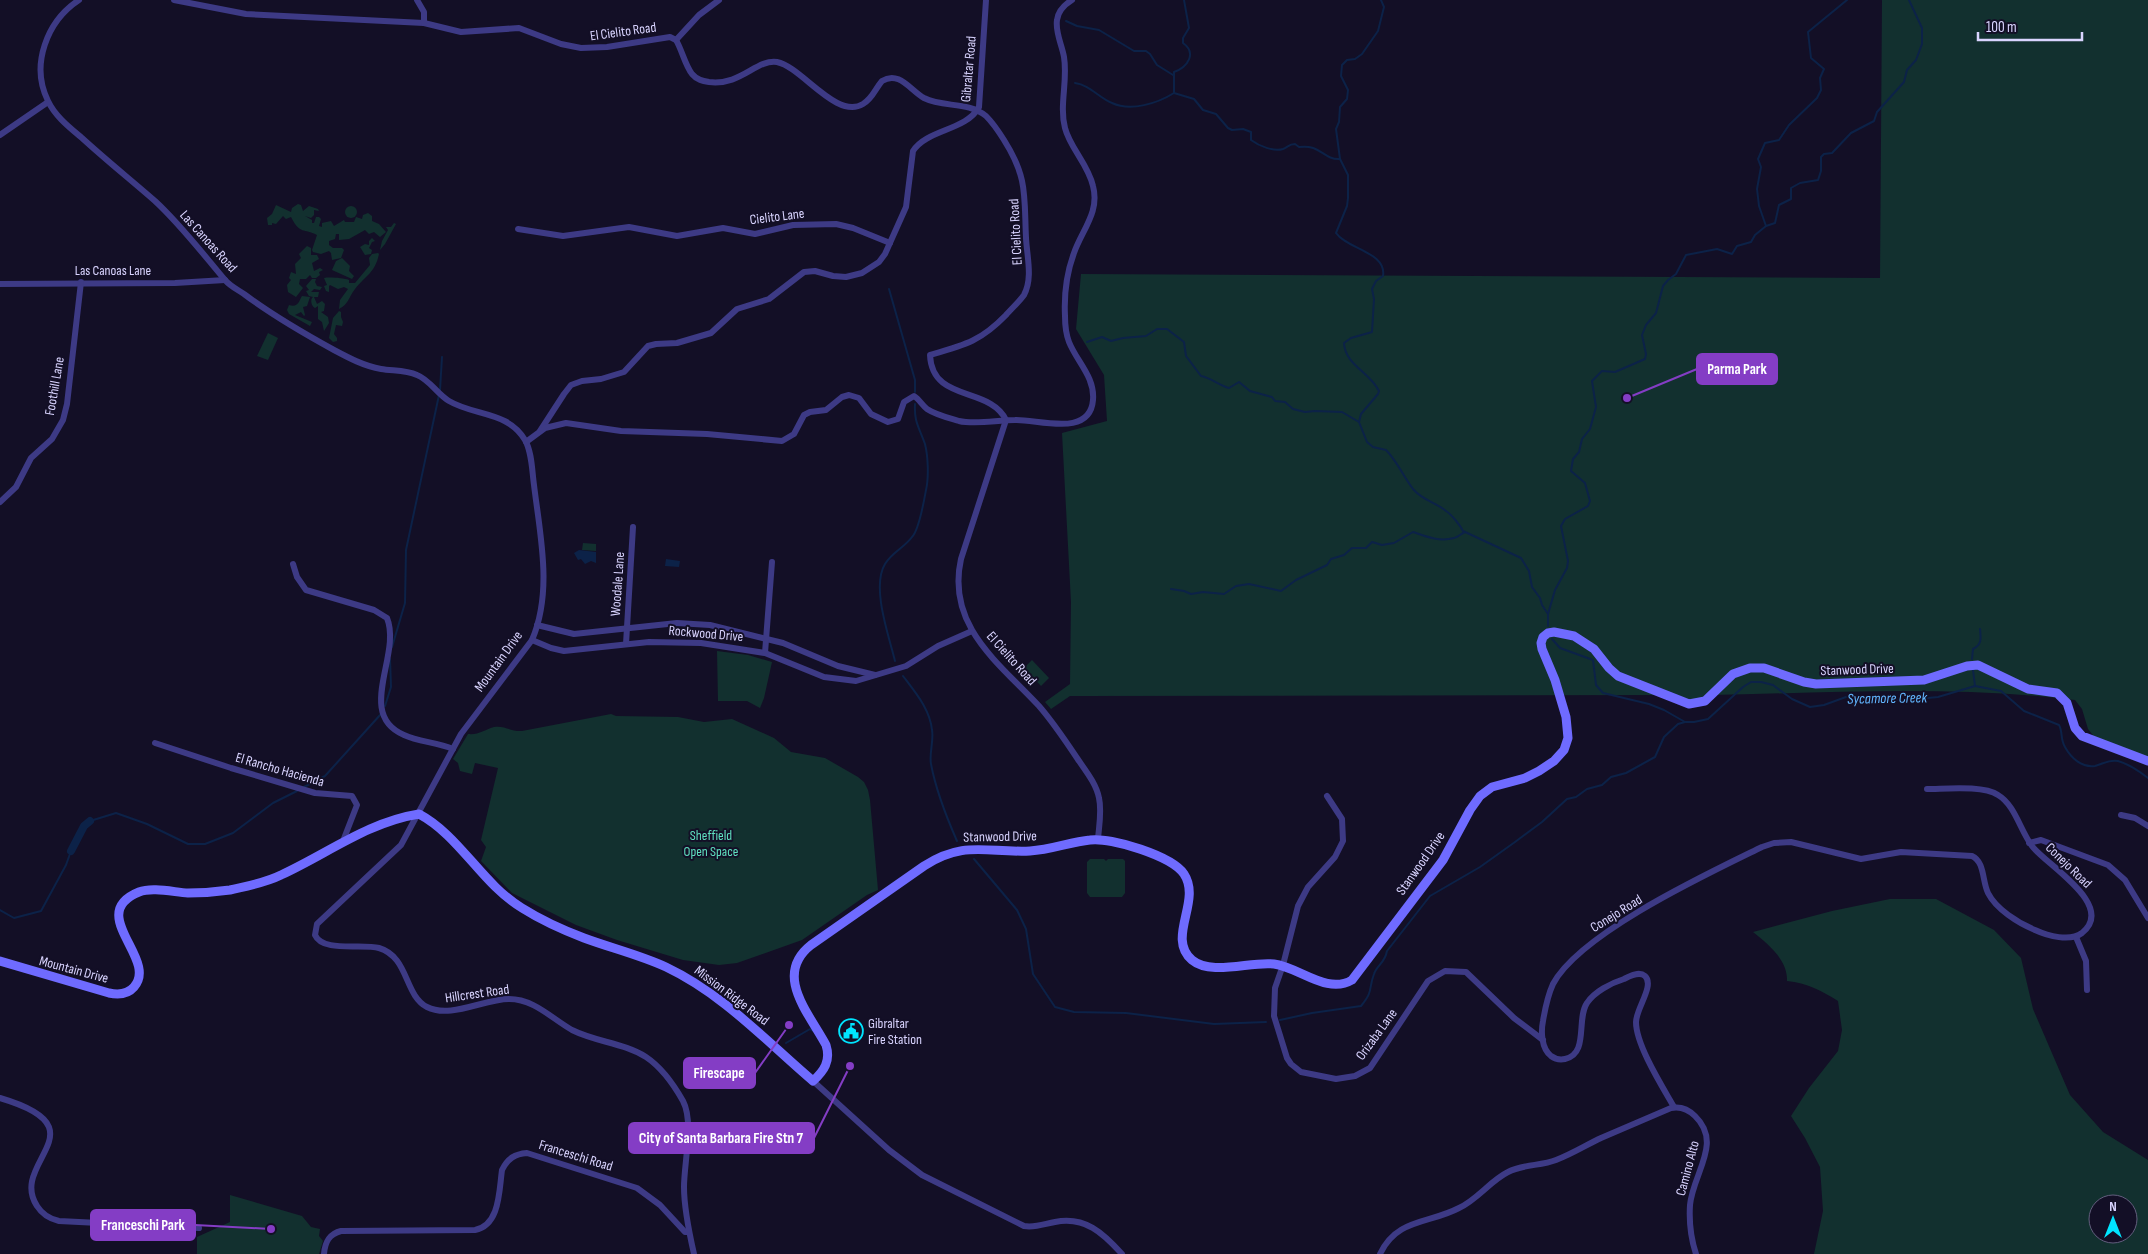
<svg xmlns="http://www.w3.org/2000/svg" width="2148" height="1254" font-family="'Sofia Sans Condensed',sans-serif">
  <rect width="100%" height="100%" fill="#130f26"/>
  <g fill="#12302f" fill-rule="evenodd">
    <path d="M1882,0H2148V761L2096,739L2088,729L2082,709L2075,700C1954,685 1829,693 1708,695L1699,703L1676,695L1070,696L1051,709L1045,702L1070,684L1071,602L1062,433L1107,421L1104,375L1076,329L1081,274L1880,278Z"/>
    <path d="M298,204L301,205L303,211L309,206L318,209L319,211L314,210V215L311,218L305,216L312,220V223H314L316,217H319L321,219L319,226L322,227V223L331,221L334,226L344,220L345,222H354L356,217L362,219L363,215L368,213L372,216V221L379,224L386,232L380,237L374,232L369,234L365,230L349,239L339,240V234H336L335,239L329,241V245L333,248H342L344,250L341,258L332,260L331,253L329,251L321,254L313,252L312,250L317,235C304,228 300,235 291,217L286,219L283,216L276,224L272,223V225H268L267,218L272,214L276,205L291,212L292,208Z"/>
    <circle cx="351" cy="212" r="6"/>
    <polygon points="394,223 396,224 385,244 380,250 382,241 388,230 386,227 391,227"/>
    <polygon points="372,238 375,241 372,242 369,248 372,250 371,254 365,255 360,247 365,244 369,245 369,241"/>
    <polygon points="307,246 311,248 311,255 317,255 319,259 312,263 314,271 320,268 323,270 319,272 320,275 316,278 312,278 310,275 306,279 300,279 299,284 303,288 296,297 288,292 287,285 291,280 289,278 291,272 296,274 295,264 301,258 299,254"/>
    <path d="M378,253L379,254C375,273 366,275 355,289C348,298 349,304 339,309L340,300L348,289L344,287L338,289L330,285L329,286V292L326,291L324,286L327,285L324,278C330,277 343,278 349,280V283H355L370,265L369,258L372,254Z"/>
    <polygon points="342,258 350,266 349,271 354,276 352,279 332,270 336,261"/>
    <path d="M312,279H316L315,282L317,286L322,287L320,290L314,289L311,292H319L318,297H314L317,304L322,301L325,304L324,311L321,312L328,317L329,323L324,331L322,322L318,319V306L315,308C311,306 310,299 313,297L309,296L306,291L309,290L306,286Z"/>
    <path d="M302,296L310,297L307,306L303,307L305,315L304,316L301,312L295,315L312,322L310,326L289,314L287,310L289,305C298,308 299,301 302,296Z"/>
    <polygon points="339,311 341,312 341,317 343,322 342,326 336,325 334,334 337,338 337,341 333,342 329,338 333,318"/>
    <polygon points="268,333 278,338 268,360 257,356"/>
    <polygon points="583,543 596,544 596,551 582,550"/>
    <polygon points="717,651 748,655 772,662 764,698 760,708 747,701 718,701"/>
    <polygon points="1032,660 1049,678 1041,686 1024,668"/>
    <path d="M611,714L616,716L678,717L704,722L732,719L774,738L791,752L825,758L858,777L864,782L868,790L870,800L878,890L867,895L802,940L737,963L719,965L683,960L617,940L576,925L512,893L481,861L486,847L481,840L498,768L475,763L472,774L460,771L458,763L453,759L468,734C479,735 484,730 494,727C504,725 512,732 522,731Z"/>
    <polygon points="1090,859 1104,859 1106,861 1108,859 1123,859 1125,861 1125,893 1122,897 1090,897 1087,893 1087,862"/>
    <path d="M1890,899H1936L1994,930L2021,958L2033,1009L2070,1095L2103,1132L2148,1160V1254H1814L1823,1211L1820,1167L1805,1138L1791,1116L1809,1088L1838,1051L1842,1030L1838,1001C1822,991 1807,983 1787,981C1788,960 1768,944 1753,932L1832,911ZM2098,1204H2128V1234H2098Z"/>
    <polygon points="230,1195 302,1216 311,1227 320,1229 319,1236 323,1241 319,1254 197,1254 197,1237 230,1222"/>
  </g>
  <g fill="#0c2248">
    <polygon points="579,550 596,552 596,563 591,561 585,564 581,559 578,560 574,553"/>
    <polygon points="666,559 680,561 679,567 665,566"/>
  </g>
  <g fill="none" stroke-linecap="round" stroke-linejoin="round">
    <g stroke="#0c2248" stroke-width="2">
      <path d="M1184,0L1189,28L1183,38V43C1197,53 1188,67 1174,72V93L1194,99L1203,110L1216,114L1228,128L1232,130L1243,129L1251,132V140C1259,146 1274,152 1283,149C1288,147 1289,144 1295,144L1299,147C1321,144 1323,160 1340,159"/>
      <path d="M1381,0L1384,7L1378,31L1362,54L1355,59L1347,60L1342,65L1341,76L1348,90L1347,99L1340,107L1339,122L1336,129L1340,159L1348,175V198L1347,206L1336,233C1347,249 1387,252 1383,276L1376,281L1372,289L1374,299L1372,332L1351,338L1344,343C1345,365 1370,372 1379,391L1378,394L1361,414L1359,422L1367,442L1373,447L1386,450C1397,461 1403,476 1413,489C1423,501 1436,502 1446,511C1452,515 1460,525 1463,531L1521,558L1529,571L1532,587L1540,598L1542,605L1548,614V626"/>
      <polyline points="1066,21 1077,26 1099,30 1134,51 1146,51 1150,54 1157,65 1173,75"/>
      <path d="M1075,83C1090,85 1099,98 1112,103C1131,112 1158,103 1174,93"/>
      <polyline points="1766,226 1775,223 1779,205 1791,199 1791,188 1800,183 1818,180 1821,171 1821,157 1824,154 1832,153 1851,133 1874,121 1877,112 1904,82 1907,70 1916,60 1922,44 1922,28 1909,0"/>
      <polyline points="889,289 915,380 915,392"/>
      <path d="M1087,342L1102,337L1111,341L1123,338L1146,336L1157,329H1167L1184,342L1186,356L1201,376C1211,378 1219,385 1229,388L1239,382L1250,391L1272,397L1275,401L1285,402L1293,409L1305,412L1315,411L1342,412L1359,422"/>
      <polyline points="440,390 442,357"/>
      <path d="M1171,589L1184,591L1191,594L1203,592L1224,594L1236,586L1249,584L1281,591L1296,580L1327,565L1331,559L1344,555L1352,548H1366L1372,542L1382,545L1394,543L1413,532C1427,537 1440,542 1454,538C1459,537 1460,534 1465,532"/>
      <polyline points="1548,614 1555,590 1567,568 1568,561 1561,526 1565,519 1588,506 1590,501 1585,483 1571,471 1573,459 1579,452 1582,439 1590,429 1596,407 1592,381 1602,371 1615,372 1645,359 1646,354 1642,335 1646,325 1656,313 1663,286 1668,280 1676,274 1686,255 1717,249 1732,254 1737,246 1751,242 1755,235 1766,226 1759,206 1757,189 1761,167 1758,159 1765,143 1779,140 1789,125 1817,98 1821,90 1820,78 1824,69 1811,58 1808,32 1847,0"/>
      <path d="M1552,639L1560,648L1593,660L1596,685L1603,693L1649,704L1664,710L1685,722H1694L1708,719L1743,687L1751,682H1761L1773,685L1792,699L1810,707L1824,705L1846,697L1858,696L1886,700H1907L1938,697L1975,686L2001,691L2024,711L2059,725C2063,732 2060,739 2065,747C2071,758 2082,768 2095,766C2103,764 2109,759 2118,761C2129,764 2139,771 2148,778"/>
      <polyline points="392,647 405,603 406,550 439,395"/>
      <path d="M1972,659L1973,649C1982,645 1981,638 1980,629"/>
      <path d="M895,661C889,636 871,587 885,564C892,552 904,548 912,537C919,530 924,501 926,490C929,477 928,456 925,444C919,427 914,422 915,404"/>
      <polyline points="1973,670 1975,686"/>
      <path d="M903,676C915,692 930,709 932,730C934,741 929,753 931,764C936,791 946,816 957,841"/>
      <polyline points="385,706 391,687 390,659"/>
      <polyline points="304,787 325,776 381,714"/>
      <polyline points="90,821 116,813 147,824 188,844 205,844 233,833 273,803 297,791"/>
      <polyline points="974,859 1017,910 1026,929 1033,974 1055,1007 1074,1012 1126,1013 1214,1024 1266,1022"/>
      <polyline points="0,910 14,918 41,911 66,865 71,851"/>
      <path d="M1280,1020L1312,1013L1361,1006C1374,990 1368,990 1374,974C1377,965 1385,963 1387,951L1430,896L1480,867L1515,842L1542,822L1567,799L1576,797L1587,789L1602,785L1611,777L1626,773L1655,757L1664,737L1678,724L1685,722"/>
      <polyline points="786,1043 810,1029 813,1031"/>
    </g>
    <polyline stroke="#0c2248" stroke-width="8" points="71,851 84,826 90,821"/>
    <g stroke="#3d3a85" stroke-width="6">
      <path d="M79,0C47,21 30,65 48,101C55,116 69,127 82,138C106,160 131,180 155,201C181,225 203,254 225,280C230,286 238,290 244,294C272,315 303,333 334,350C349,358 364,366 381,369C393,371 406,370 417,375C430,380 437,394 449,401C474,416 508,411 525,440C532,452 532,471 534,485C540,535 553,591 532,640L461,734L401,845L317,924L315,935C323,953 362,943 379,948C409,957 404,995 427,1007C450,1019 484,999 509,999C534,999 551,1018 572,1030C596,1042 624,1043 646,1057C661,1067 674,1085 683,1101C694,1122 684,1163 684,1187C684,1209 689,1232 694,1254"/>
      <path d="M174,0L246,14L424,23L461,32L519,28L561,44L581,48L607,47L670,37L676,40C682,50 685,65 692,74C697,80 703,81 709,82C741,86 756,59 777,62C802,67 836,120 863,104C873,98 875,89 882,81C899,70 911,91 924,98C944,108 967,101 986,116C993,123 999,132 1004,140C1028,178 1024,196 1026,238C1027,257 1033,278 1024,295C1019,302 1012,308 1006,315C981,341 965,345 930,355C932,403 990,386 1006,420L961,559C946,626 999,663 1039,706C1053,722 1065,740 1077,758C1085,770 1096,783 1099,798C1102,811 1099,826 1098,839"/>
      <polyline points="417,0 424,12 424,23"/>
      <polyline points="676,40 699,15 719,0"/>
      <polyline points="0,135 48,102"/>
      <polyline points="518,229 563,236 629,227 677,236 723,228 755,234 793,225 836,224 853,228 890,243"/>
      <polyline points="0,284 175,283 225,280"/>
      <path d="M540,431L564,394L571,385L582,381L601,379L624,372L648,346L656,344L677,343L711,333L737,309L769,299L804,272L815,271L833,276L846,277L862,273L879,262L885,254L906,207L913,151C927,129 966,131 979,107L986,0"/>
      <path d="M526,442L545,428L566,423L621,431L707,434L782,441L794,434L804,415L810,412L826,410L842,397L849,395L859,398L871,414L888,422L898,419L904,402L914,396C919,399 922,405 927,409C936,415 949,418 959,421C976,425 997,420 1015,420C1038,419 1090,438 1093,400C1095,377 1077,362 1069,342C1066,334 1065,325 1065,316C1064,296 1067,272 1074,253C1082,230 1100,212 1093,186C1088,164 1070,148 1065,128C1059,105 1068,81 1064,57C1062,45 1055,32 1057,20C1058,11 1064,5 1072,0"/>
      <polyline points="0,502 16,487 31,458 52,439 63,420 67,404 81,282"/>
      <path d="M293,564L297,577L306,590L374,610L387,618C402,655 355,714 404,735C419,742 437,742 453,749"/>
      <polyline points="537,625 574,634 677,623 710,625 783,643 838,666 875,675"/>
      <polyline points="532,640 551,648 564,651 649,642 701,643 765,653 824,677 856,681 906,666 938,646 972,631"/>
      <polyline points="626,644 633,527"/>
      <polyline points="765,653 772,562"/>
      <polyline points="155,743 231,768 315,793 352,796 357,805 343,841"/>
      <polyline points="1327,796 1342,819 1343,841 1335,857 1308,887 1298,906 1283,965 1275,988 1274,1016 1287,1058 1291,1064 1301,1072 1336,1079 1355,1076 1370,1068 1428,981 1445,971 1466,972 1514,1018 1543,1040"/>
      <polyline points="2121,815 2135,818 2148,826"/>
      <polyline points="2029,843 2041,840 2108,865 2125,880 2148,918"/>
      <polyline points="2076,937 2086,961 2087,990"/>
      <path d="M813,1081L889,1150L922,1175L1024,1226C1035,1228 1044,1224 1055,1222C1085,1216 1103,1233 1122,1254"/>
      <path d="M0,1098C105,1129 8,1162 37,1206C42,1214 50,1219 59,1221L199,1228"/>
      <path d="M1674,1107C1662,1086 1636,1045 1636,1022C1636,1009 1655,985 1645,976C1639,971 1630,976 1624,979C1611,983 1594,992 1587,1003C1576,1019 1589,1054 1565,1059C1560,1060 1555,1059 1551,1056C1541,1048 1541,1031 1543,1021C1545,1009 1548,995 1553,984C1580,933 1709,873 1762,847L1774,843L1791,842L1861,859L1901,852L1972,856C1985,862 1982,881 1988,893C1996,909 2018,923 2035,930C2048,936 2070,942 2082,933C2117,905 2045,864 2032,846C2020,830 2015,805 1998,795C1983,785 1945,789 1927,789"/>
      <path d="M324,1254C325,1242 329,1234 341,1231L475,1230C500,1225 499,1191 502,1170C508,1158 515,1154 527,1153L637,1188L660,1205L685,1232H689"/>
      <path d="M1380,1254C1397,1218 1429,1224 1459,1208C1478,1199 1490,1181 1508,1172C1523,1164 1541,1166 1556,1160C1572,1154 1586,1145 1601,1138C1624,1128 1648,1118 1671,1108C1681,1106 1688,1109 1695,1116C1723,1143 1693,1173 1690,1205C1689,1221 1691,1239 1696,1254"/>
    </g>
    <path stroke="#6f6bff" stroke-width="9" d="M0,961L109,993C118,995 127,995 134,987C159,959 85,914 139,892C152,887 173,892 188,893C202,893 216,892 230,890C247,886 265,883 281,875C327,854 368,822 419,814C460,836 482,884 522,908C541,920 563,930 584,938C611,948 640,955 666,967C723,994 766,1041 813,1081C824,1071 831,1061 826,1045C809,1013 773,975 811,945L924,866C964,840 987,853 1030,851C1051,850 1070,842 1090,840C1111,837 1172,856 1184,874C1202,901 1166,938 1192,960C1211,976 1251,961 1274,964C1299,967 1327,995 1352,980L1443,860L1470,810L1480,796L1492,787L1525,778L1539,771L1554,761L1564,750L1568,738L1566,717L1555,680L1542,649L1541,643L1543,637L1548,633L1554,632L1574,636L1594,649L1609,668L1618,676L1689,704L1705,701L1733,674L1750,668H1764L1804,682L1816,684L1924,680L1967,666L1978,665L2028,689L2057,693L2067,703L2075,728L2082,736L2148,761"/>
  </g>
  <defs>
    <g id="civic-ring" transform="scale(1.25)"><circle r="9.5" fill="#130f26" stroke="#00e5ff" stroke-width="1.5"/><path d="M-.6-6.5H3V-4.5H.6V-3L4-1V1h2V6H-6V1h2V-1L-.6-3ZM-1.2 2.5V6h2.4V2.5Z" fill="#00e5ff"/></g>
  </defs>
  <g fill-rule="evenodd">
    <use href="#civic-ring" x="851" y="1031"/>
  </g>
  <g text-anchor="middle" stroke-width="4" stroke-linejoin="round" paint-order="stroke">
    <g font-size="14" fill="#d9d4ff" stroke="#130f26">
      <text transform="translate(623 31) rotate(-8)" y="5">El Cielito Road</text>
      <text transform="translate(968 69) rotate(-85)" y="5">Gibraltar Road</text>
      <text transform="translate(777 216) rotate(-7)" y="5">Cielito Lane</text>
      <text transform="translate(1015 232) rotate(-93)" y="5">El Cielito Road</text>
      <text transform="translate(209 241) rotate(48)" y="5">Las Canoas Road</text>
      <text x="113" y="275">Las Canoas Lane</text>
      <text transform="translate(54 386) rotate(-80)" y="5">Foothill Lane</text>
      <text transform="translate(617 584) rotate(-86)" y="5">Woodale Lane</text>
      <text transform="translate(706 633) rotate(5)" y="5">Rockwood Drive</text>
      <text transform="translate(1012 658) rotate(48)" y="5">El Cielito Road</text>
      <text transform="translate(498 661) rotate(-54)" y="5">Mountain Drive</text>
      <text transform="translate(1857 669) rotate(-2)" y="5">Stanwood Drive</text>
      <text transform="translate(280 769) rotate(16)" y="5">El Rancho Hacienda</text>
      <text transform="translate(1000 836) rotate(-1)" y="5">Stanwood Drive</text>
      <text transform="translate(1420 863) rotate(-55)" y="5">Stanwood Drive</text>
      <text transform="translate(2069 865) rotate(44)" y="5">Conejo Road</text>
      <text transform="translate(1616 913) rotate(-32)" y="5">Conejo Road</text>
      <text transform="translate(74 969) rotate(15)" y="5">Mountain Drive</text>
      <text transform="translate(477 993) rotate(-8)" y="5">Hillcrest Road</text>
      <text transform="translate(732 995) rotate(37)" y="5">Mission Ridge Road</text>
      <text transform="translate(1376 1034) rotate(-54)" y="5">Orizaba Lane</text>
      <text transform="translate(576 1155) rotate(17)" y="5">Franceschi Road</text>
      <text transform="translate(1687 1168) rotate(-75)" y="5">Camino Alto</text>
    </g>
    <g font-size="14" fill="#5fe0c0" stroke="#130f26">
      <text x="711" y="840">Sheffield<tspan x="711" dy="16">Open Space</tspan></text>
    </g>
    <g font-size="14" fill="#d9d4ff" stroke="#130f26" text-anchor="start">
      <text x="868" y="1028">Gibraltar<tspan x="868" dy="16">Fire Station</tspan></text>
    </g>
    <g font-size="15" font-style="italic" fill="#62b6ff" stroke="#130f26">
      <text transform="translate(1887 698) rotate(-1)" y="5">Sycamore Creek</text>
    </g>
  </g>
  <path fill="none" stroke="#843dc5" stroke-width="2" d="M1627 398L1697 369M789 1025L755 1073M850 1066L814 1138M271 1229L195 1225"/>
  <g fill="#843dc5" stroke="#130f26" stroke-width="2">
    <circle cx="1627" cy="398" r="5"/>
    <circle cx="789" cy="1025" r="5"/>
    <circle cx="850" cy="1066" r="5"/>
    <circle cx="271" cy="1229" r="5"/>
  </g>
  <g fill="#843dc5" stroke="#843dc5" stroke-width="2">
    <rect x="1697" y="354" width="80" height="30" rx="5"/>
    <rect x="684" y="1058" width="71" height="30" rx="5"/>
    <rect x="629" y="1123" width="185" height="30" rx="5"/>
    <rect x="91" y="1210" width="104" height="30" rx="5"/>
  </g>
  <g font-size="15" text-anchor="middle" font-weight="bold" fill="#fff">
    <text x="1737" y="374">Parma Park</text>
    <text x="719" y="1078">Firescape</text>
    <text x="721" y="1143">City of Santa Barbara Fire Stn 7</text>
    <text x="143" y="1230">Franceschi Park</text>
  </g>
  <g transform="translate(2113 1219)"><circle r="24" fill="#130f26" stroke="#625e7d"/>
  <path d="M0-4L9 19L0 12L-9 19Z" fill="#00e5ff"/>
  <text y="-8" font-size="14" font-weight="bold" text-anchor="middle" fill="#d9d4ff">N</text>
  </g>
  <path d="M1978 32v8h104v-8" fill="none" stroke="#d9d4ff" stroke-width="2.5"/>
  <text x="1986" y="32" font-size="15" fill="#d9d4ff" stroke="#130f26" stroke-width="4" paint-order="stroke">100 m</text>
</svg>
